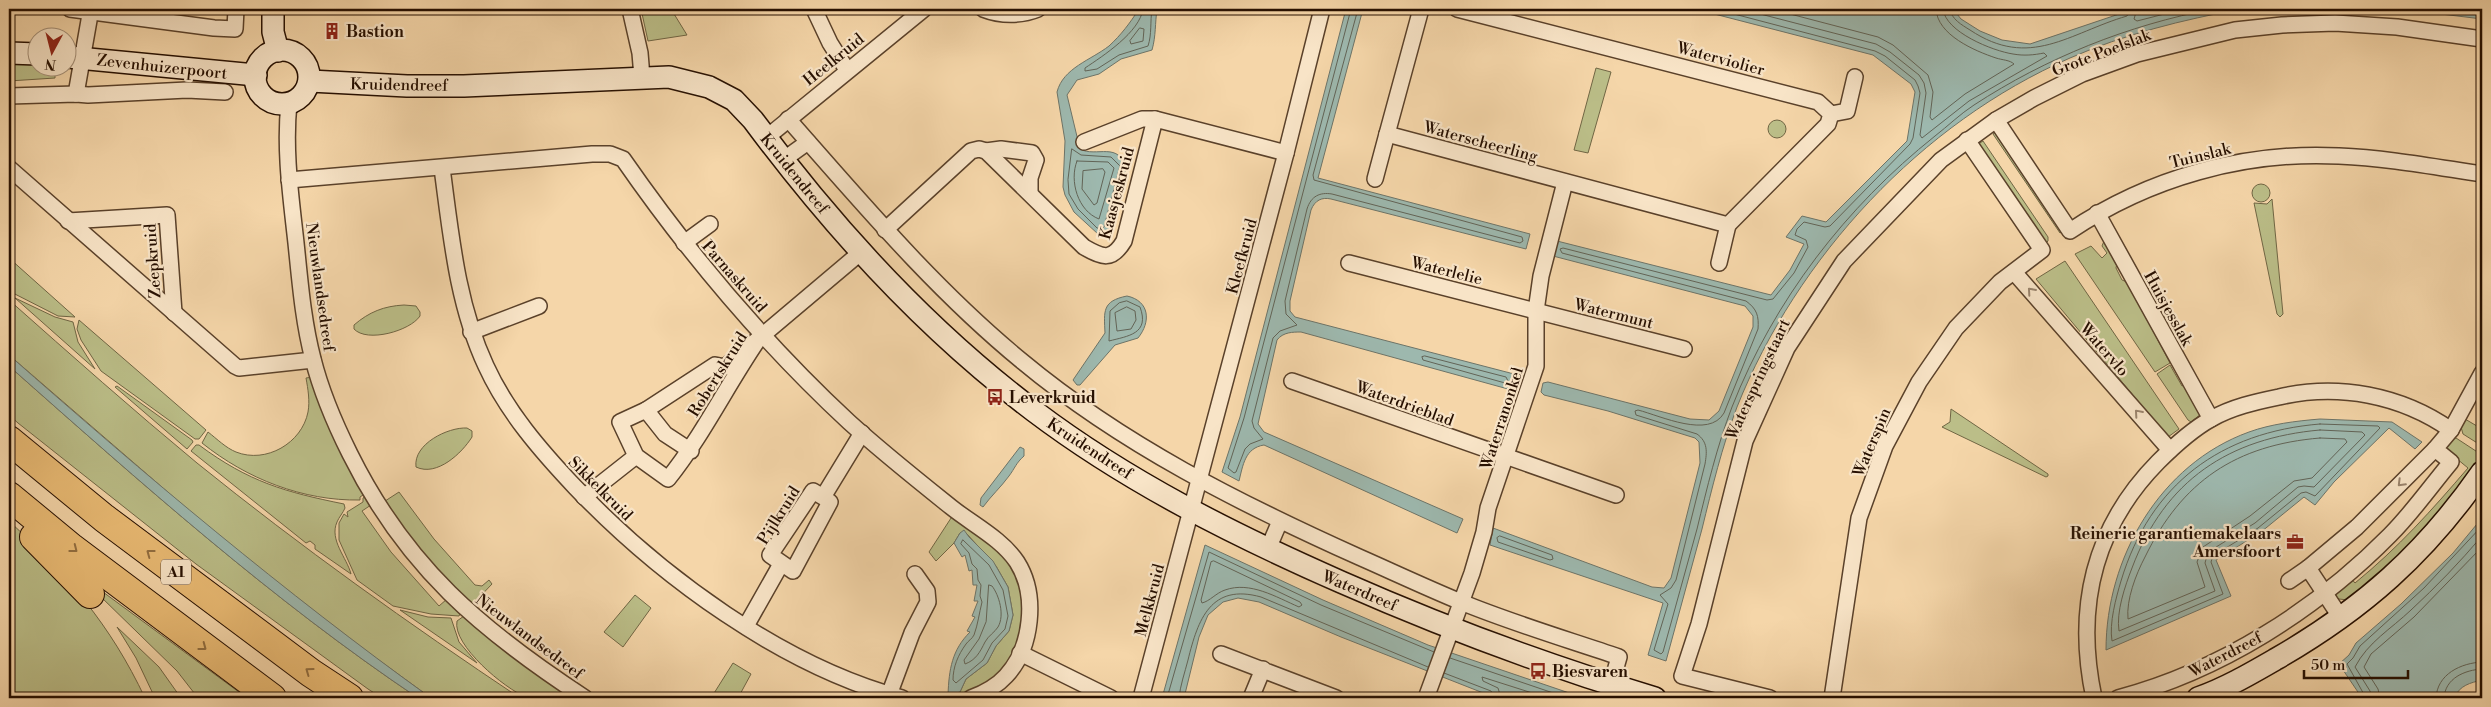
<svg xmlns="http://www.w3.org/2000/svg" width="2491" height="707" font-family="'Libre Bodoni',serif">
  <rect width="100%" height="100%" fill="#f5d6a9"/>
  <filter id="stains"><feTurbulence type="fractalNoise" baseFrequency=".004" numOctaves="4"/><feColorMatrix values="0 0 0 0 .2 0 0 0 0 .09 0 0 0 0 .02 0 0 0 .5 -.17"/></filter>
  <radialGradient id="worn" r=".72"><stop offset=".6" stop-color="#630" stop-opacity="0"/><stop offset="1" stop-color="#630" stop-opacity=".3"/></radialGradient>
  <g fill="#bbbe88" stroke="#706644">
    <polygon points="641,9 671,9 687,35 648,41"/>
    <polygon points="9,60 37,64 38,68 55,68 55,78 9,81"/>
    <polygon points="1596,68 1611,72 1588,153 1574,150"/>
    <circle cx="1777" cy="129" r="9"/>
    <polygon points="1997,131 2066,229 2060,233 1993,134"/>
    <polygon points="1983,141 2048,237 2048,241 2045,244 1977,145"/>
    <circle cx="2261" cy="193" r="9"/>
    <polygon points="2272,199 2283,314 2280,317 2277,314 2254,203 2267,204"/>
    <polygon points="2106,236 2117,263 2116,268 2122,280 2127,282 2170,363 2155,372 2075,254 2091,246 2102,258 2107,253 2102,246"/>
    <polygon points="9,258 75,317 58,316 9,291"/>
    <polygon points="2065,261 2179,429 2168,437 2036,279"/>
    <polygon points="15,298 55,317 73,322 78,342 95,369"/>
    <path d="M9,300C71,355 133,410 197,463C301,547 409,624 520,698H431L358,645L229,545L9,355Z"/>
    <path d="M404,305L416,306L420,312V316C410,331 367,343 354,329V325C369,312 384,306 404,305Z"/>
    <polygon points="79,320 206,430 199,439 195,439 101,371 81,340 77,329"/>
    <polygon points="2170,365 2182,386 2186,384 2201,414 2191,422 2188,420 2157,374"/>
    <path d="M9,366C140,482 272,600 418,698H382L368,689L196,564L18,423L9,415Z"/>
    <path d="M313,377L366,493L360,497V500C303,501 247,479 202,443L208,432C217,439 226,448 236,452C266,464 302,443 308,412C310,401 308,389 306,378Z"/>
    <polygon points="117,386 192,440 193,442 187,449 115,387"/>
    <polygon points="1951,409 2048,474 2048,476 2046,477 1942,427 1950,422"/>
    <polygon points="2465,419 2482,429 2482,446 2463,434 2461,427"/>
    <path d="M467,428L472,431V437C462,453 437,477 416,467C413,444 448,427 467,428Z"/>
    <path d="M2456,438L2482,455V459L2446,512L2418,543L2348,600L2339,599L2334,595L2349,576L2355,583C2399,547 2431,511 2468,468L2445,449V444L2448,439Z"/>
    <path d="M196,445H199C249,482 285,492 344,504L345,508C343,513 339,517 337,522C329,540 347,558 351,574L315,549V545L310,541L306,543L191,451Z"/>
    <polygon points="399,492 434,539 475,585 482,586 489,580 492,584 471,606 457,594 382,503"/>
    <polygon points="366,496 371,505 362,511 391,552 439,606 447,599 461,612 459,616 431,614 393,606 357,580 339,540 339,523 344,514 348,517 347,512 363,502 363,498"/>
    <path d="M953,515C975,532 1001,546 1014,571C1024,588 1025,608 1021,627C1019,634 1019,642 1016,649C1005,677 975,693 948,698V695L960,692L966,679L987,663L996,646L1009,631L1013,615L1008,587L996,566L967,534L960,533L954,543L936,561L929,552Z"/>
    <path d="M9,521C68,576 110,624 145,698H9Z"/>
    <polygon points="103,592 247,698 198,698 177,671 99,595"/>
    <polygon points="635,595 651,608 623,647 604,632"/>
    <polygon points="400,610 428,617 451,618 459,642 477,663"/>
    <path d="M464,616L571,694L568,698C556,698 537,702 526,697C505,689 452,645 457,621Z"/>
    <polygon points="117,627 159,667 181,698 155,698 136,658"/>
    <polygon points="733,663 751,674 738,698 711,698"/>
  </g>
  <g fill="#9db8ae" stroke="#6d7468">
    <path d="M1139,9H1157C1155,23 1156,36 1152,50L1121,59L1099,74L1077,80L1067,95L1080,149C1096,158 1120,140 1126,170L1109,230L1098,234L1074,212L1065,195L1063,187L1065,141L1057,92C1063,68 1091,60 1109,46C1121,35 1130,23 1139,9Z"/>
    <path d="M1346,9H1363L1318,178L1530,234L1526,249L1331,199C1322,197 1315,200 1311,210L1290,301V311L1295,317L1514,374L1511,388L1508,389L1301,332C1293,332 1283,332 1277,340L1258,424L1264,432L1463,519L1457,533L1264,445C1245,448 1243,465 1239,481L1222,472L1240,417Z"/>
    <path d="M1695,9H1953L1961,19L1980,31L2002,40L2030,44L2134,9H2241C2182,20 2125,34 2070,58C1921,123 1797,257 1737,407C1722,447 1712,488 1702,529C1690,573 1678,617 1666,661L1648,655L1663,603L1490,545L1493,528L1652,587L1664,588L1671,578L1700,463L1699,442L1695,438L1608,411L1544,395L1541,392L1543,383L1548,382L1690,419L1709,420L1719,411L1753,327V316L1745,306L1553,256L1557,241L1771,295L1790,270L1804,244L1786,237L1802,216L1826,222L1907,141L1915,92L1911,84L1873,55Z"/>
    <polygon points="2400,9 2482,9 2482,19"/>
    <path d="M1127,296C1150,301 1151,322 1138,338L1115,345L1080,385H1077L1073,380L1105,333C1104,311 1102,301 1127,296Z"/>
    <path d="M9,355C145,475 284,592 431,698H418C272,600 140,482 9,366Z"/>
    <path d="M2320,419L2392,422L2422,442L2415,449L2389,428L2334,482L2315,505L2304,497L2261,532L2216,560L2231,596L2106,650C2106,558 2160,464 2249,432C2271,424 2296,421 2320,419Z"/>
    <path d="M1020,447L1024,449V456C1016,463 1015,468 1009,476C1001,487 991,496 983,507L980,505L981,498Z"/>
    <path d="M2482,518V680C2470,683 2460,685 2454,698H2362L2339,664L2349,655L2356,643L2401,604L2453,553Z"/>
    <path d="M964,530L969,537L993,561L1008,587L1013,615L1009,631L996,646L987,663L966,679L960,692L948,695C949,669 952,650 970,632L967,631L975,617L972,616L978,601H974L977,585H973L972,570L969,571L965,555L962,557L954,543L960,533Z"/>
    <polygon points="1205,545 1323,600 1428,645 1584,698 1496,698 1341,637 1259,602 1238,598 1223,602 1208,615 1199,637 1184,698 1162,698"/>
  </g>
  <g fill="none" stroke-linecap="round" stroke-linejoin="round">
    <g stroke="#626457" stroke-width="1">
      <path d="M1143,9C1140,32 1103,56 1085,68V71L1097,69L1119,55L1148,46C1152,34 1150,22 1152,9"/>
      <path d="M1351,9L1244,418L1228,468L1234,473L1236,472L1245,449L1250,444L1263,439L1254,428L1252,421L1273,338L1280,331L1297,325L1286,314L1285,301L1307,209C1311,196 1320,192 1332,194L1520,243L1523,241L1522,237L1314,180L1313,175L1358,9"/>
      <path d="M1715,9L1875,51L1885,56L1915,80L1918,86L1920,93L1913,138L1910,144L1830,226L1825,227L1804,222L1797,229L1795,235L1806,240L1808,247L1794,273L1773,299L1767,300L1563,248L1560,249L1562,253L1746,301C1757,309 1759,316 1758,329L1724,413C1709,439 1661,416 1638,410L1635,411L1636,415L1697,434C1708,442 1707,452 1705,464L1676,580L1671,588L1660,595L1668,604L1654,650L1661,654L1663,652C1674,611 1686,570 1697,529C1707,488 1717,446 1732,407C1774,300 1846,207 1935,136C1948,126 1960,114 1974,105C2046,58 2128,25 2213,9"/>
      <path d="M1741,9L1876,44L1890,52L1919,75L1924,83L1926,93L1920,135L1922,138L1969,101L2047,56L2044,53C2034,55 2024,56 2013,54C1993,51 1945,32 1943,9"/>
      <path d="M1771,9L1878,37L1893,45L1928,75L1933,92L1930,117L1932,120L1965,94L2014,64C2010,60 2002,60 1996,58C1975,51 1937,35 1936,9"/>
      <path d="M1950,9C1951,19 1962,25 1970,30C2030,70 2069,33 2127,16L2131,9"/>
      <polyline points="2137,9 2134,19 2137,21 2184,9"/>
      <polygon points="1140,28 1144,29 1143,41 1131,44 1130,41"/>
      <polygon points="1072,149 1081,155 1111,157 1120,166 1104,227 1102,229 1097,228 1078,209 1069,194 1068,180"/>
      <path d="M1077,161L1108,162L1114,168L1099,219C1078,211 1069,181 1077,161Z"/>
      <polygon points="1103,169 1105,172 1097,203 1094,205 1082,189 1083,171"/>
      <path d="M1127,301L1140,307C1150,334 1128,336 1109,341L1110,311L1119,303Z"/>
      <polygon points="1127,307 1135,311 1136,320 1131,329 1117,331 1115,313"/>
      <polygon points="1425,356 1506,377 1508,381 1505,383 1423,360 1422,357"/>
      <path d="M2320,424L2378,426L2380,428L2315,496L2306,492L2301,493L2258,528L2213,556L2211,562L2223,594L2112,641C2109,623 2116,598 2121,581C2150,484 2221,432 2320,424Z"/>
      <path d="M2320,430L2362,432L2365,435L2314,487L2304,486L2298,487L2255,523L2208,552L2205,563L2215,591L2119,631C2116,612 2125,586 2132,568C2165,480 2229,438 2320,430Z"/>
      <path d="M2320,438L2345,439L2347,442L2312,478L2294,481L2250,516L2203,547L2197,562L2205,587L2128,619C2126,600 2136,574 2145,557C2182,481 2236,445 2320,438Z"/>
      <polygon points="1500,536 1552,555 1553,559 1550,560 1498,542 1497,538"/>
      <path d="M963,540L989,565L1003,590L1008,616L1005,629L992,643L983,660L956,683L953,680C953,667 958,655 966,644C968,641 972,639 974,635C978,624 979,614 982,602L980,596L981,585L978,580L977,569L972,564L969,553L961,544Z"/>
      <path d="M1214,561L1300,602L1302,605L1299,607C1276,597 1250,581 1225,590C1216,593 1210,601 1202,603L1201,600L1211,562Z"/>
      <path d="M989,585L992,586C999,595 1005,615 998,627C995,632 988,636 985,642C980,652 976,660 965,664L964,660L979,639L986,622Z"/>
      <polyline points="1450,658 1568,698"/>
      <polyline points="1444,673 1491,691 1495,698"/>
      <polyline points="1167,698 1209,552 1321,605 1434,652"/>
      <path d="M1179,698C1180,686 1185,672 1188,660C1198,619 1211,583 1261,597L1428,667"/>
      <polyline points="1501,698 1498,688 1483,681 1482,677 1548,698"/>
      <polyline points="2366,698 2347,664 2353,658 2360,646 2424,588 2482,526"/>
      <path d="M2372,698L2370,691L2355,667C2368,642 2391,629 2411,610C2436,587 2460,562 2482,536"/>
      <polyline points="2380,698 2378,689 2364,667 2371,654 2414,617 2482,547"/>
      <path d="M2436,698C2437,674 2461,663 2482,662"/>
      <path d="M2444,698C2445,678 2465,670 2482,669"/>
    </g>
    <g stroke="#5a412a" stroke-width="18">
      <g id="street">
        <polyline points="70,9 214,28 235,29 236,9"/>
        <polyline points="630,9 640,53 642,77"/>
        <polyline points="814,9 830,43 847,70"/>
        <path d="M983,9C1001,16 1021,16 1038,9"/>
        <polyline points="1421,9 1387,134 1728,225 1828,124 1831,114 1818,102 1457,9"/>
        <polyline points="76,94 91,9"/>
        <polyline points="9,96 76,94 88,95 187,90 225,92"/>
        <path d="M289,103C284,150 291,197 296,243C300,281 303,321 313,359C321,391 335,424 350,454C406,567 481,630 585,698"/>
        <polyline points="1831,114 1847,111 1855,77"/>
        <path d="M788,119C863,204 935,290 1023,362C1123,445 1241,504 1359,557C1393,572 1427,588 1461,602C1512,623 1566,639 1619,657L1611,685"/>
        <path d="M1996,120L2070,231C2149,178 2244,151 2339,156C2387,158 2435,167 2482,174"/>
        <polyline points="766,138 924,9"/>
        <polyline points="1084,142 1142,119 1155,119"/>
        <polyline points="986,151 1001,149 1032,153 1036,160 1030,178 1030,192"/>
        <polyline points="783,160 808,142"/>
        <polyline points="9,168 235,366 239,368 313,360"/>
        <path d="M442,168C451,235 457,304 486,366C507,412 541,451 575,487C660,576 782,666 902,698"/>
        <polyline points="1375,179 1387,134"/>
        <path d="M289,180L592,154H610L623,159C689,254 764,343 849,422C882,452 916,479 951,507C972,524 1002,539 1017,562C1038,595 1032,648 1006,676C997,686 984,693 971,698"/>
        <polyline points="2097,213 2211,419"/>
        <polyline points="68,221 167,215 174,313"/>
        <path d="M885,230L971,151L979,149L986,151L1084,247C1103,258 1112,261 1124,241L1155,119L1286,153"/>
        <polyline points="684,243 710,224"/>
        <polyline points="1349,263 1684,349"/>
        <polyline points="1719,263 1728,225"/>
        <polyline points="2014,272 2170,450"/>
        <polyline points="471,332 539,306"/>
        <polyline points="1292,381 1616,495"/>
        <polyline points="646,410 715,365 725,367 860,253"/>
        <path d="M691,451L665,434L646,410L620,422L636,456L668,479C704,434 729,381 762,334"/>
        <polyline points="584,497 636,456"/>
        <polyline points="823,497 813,491 770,555 793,571 830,502 823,497 862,433"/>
        <polyline points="1268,549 1280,521"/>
        <polyline points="2289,581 2308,568"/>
        <polyline points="2341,618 2308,568 2357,527 2435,449"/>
        <polyline points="746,626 781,564"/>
        <polyline points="1020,653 1111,698"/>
        <polyline points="1221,654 1336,698"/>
        <polyline points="889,695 912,633 928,602 927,591 915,574"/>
        <polyline points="1141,698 1286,153 1322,9"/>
        <polyline points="1251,698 1263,669"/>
        <polyline points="1426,698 1472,573 1484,532 1488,508 1536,366 1536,311 1541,276 1565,182"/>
        <polyline points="1770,698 1682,676 1699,624 1745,441 1787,348 1844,261 1941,160 1996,120 2034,98 2082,74 2137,54 2235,30 2282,25 2335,23 2397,27 2482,39"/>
        <polyline points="1832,698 1859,518 1885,446 1919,382 1956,328 2000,282 2042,250 1967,140"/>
        <path d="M2094,698C2075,609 2093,528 2158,462C2174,446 2191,430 2211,419C2232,407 2255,402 2279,397C2338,383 2401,395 2451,430"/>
        <path d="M2118,698C2220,671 2316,610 2390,535C2412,513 2431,486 2451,462L2435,449L2451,430L2482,373"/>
      </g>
    </g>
    <g stroke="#260f00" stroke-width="24">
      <g id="secondary">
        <polyline points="273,9 273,32 278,51"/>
        <circle cx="282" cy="77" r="27"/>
        <polyline points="9,53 38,54"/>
        <polyline points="68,57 256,75"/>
        <path d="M310,81L407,86H464L669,77L709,87L734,100L753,120C834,229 925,329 1034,411C1128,482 1234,535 1341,582C1443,627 1548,666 1655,698"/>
        <path d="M2198,698C2226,688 2250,674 2276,659C2363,609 2425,554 2482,472"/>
      </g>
    </g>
    <g stroke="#260f00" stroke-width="30">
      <g id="highway">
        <polyline points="9,440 104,518 311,673 349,698"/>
        <polyline points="9,496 72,548 272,698"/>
        <polyline points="34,537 90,594"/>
      </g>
    </g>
    <use href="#street" stroke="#f8e4c7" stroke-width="15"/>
    <use href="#secondary" stroke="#f8e4c7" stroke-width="21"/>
    <use href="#highway" stroke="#eabb74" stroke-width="28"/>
  </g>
  <defs><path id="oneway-chevron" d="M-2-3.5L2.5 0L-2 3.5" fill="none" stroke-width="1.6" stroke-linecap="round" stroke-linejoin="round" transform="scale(1.25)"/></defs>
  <g stroke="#9a846d">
    <use href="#oneway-chevron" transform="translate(2031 291) rotate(-131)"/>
    <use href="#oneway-chevron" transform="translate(2138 413) rotate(-131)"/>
    <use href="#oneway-chevron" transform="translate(2401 483) rotate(135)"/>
  </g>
  <g stroke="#926e40">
    <use href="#oneway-chevron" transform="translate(74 549) rotate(38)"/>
    <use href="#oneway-chevron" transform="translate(150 553) rotate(-143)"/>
    <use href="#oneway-chevron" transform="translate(203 647) rotate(37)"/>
    <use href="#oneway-chevron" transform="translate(309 671) rotate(-144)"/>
  </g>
  <defs>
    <g id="building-bare" transform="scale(1.35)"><path d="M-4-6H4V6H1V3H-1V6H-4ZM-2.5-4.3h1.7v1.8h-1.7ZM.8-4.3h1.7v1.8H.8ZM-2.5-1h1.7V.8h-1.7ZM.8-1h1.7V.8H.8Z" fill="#8f2418" stroke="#f8e4c7" stroke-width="2.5" paint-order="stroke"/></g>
    <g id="bus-bare" transform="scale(1.35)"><path d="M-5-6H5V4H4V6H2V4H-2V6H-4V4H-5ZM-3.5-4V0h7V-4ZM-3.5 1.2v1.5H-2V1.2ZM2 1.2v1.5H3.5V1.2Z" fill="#8f2418" stroke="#f8e4c7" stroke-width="2.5" paint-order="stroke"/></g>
    <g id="office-bare" transform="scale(1.35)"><path d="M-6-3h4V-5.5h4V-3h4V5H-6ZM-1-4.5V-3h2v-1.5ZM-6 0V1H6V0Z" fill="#8f2418" stroke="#f8e4c7" stroke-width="2.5" paint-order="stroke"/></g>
  </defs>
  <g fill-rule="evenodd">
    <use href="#building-bare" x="332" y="31"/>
    <use href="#bus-bare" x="995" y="397"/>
    <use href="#office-bare" x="2295" y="542"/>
    <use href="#bus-bare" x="1538" y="671"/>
  </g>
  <g text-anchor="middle" stroke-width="4.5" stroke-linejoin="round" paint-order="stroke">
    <rect fill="#f8e4c7" stroke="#654f3c" stroke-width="1" x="161" y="559.5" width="30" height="25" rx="4"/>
    <g font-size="15" font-weight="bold" fill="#260f00">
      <text x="176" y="577">A1</text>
    </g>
    <g font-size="16" font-weight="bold" fill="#260f00" stroke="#f8e4c7" text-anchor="start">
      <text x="346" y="37">Bastion</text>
      <text x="1009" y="403">Leverkruid</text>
      <text x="2281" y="539" text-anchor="end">Reinerie garantiemakelaars<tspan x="2281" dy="18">Amersfoort</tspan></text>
      <text x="1552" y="677">Biesvaren</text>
    </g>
    <g font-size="16" fill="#260f00" stroke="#f8e4c7">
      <text transform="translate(2101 52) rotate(-21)" y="6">Grote Poelslak</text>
      <text transform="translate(1721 58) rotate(15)" y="6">Waterviolier</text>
      <text transform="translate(833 59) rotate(-39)" y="6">Heelkruid</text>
      <text transform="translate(162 66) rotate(6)" y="6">Zevenhuizerpoort</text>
      <text transform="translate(399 84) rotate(1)" y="6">Kruidendreef</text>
      <text transform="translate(1481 141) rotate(15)" y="6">Waterscheerling</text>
      <text transform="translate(2200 155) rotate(-14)" y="6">Tuinslak</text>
      <text transform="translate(795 173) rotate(51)" y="6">Kruidendreef</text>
      <text transform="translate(1116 193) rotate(-75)" y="6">Kaasjeskruid</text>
      <text transform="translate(1241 256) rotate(-75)" y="6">Kleefkruid</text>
      <text transform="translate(152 261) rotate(-94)" y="6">Zeepkruid</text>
      <text transform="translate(1447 270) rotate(14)" y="6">Waterlelie</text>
      <text transform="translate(735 276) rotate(49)" y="6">Parnaskruid</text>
      <text transform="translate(321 287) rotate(82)" y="6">Nieuwlandsedreef</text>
      <text transform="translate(2169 308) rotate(61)" y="6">Huisjesslak</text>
      <text transform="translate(1614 313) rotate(14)" y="6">Watermunt</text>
      <text transform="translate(2105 349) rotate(49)" y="6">Watervlo</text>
      <text transform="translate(717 374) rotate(-58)" y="6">Robertskruid</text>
      <text transform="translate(1757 379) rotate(-65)" y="6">Waterspringstaart</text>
      <text transform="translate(1405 403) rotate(20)" y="6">Waterdrieblad</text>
      <text transform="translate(1501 418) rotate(-72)" y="6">Waterranonkel</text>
      <text transform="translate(1871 442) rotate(-67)" y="6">Waterspin</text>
      <text transform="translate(1090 448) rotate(33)" y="6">Kruidendreef</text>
      <text transform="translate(601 488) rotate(45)" y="6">Sikkelkruid</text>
      <text transform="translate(778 515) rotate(-58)" y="6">Pijlkruid</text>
      <text transform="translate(1360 590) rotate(23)" y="6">Waterdreef</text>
      <text transform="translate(1149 600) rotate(-75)" y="6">Melkkruid</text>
      <text transform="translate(530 636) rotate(37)" y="6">Nieuwlandsedreef</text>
      <text transform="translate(2225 654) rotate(-27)" y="6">Waterdreef</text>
    </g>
  </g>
  <rect width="2491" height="707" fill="none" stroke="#f5d6a9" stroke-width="30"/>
  <rect x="10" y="10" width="2471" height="687" fill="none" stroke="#260f00" stroke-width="2.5"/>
  <rect x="15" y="15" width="2461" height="677" fill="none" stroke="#260f00"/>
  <g transform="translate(52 52) rotate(187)"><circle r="24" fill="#f8e4c7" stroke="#a48f77"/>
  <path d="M0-4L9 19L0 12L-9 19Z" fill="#8f2418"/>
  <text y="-8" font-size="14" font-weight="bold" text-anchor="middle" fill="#260f00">N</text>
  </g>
  <path d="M2304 670v8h104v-8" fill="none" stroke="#260f00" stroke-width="2.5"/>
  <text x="2311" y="670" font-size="15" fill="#260f00" stroke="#f8e4c7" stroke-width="4" paint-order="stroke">50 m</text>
  <rect width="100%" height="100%" filter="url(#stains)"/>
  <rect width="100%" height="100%" fill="url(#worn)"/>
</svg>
